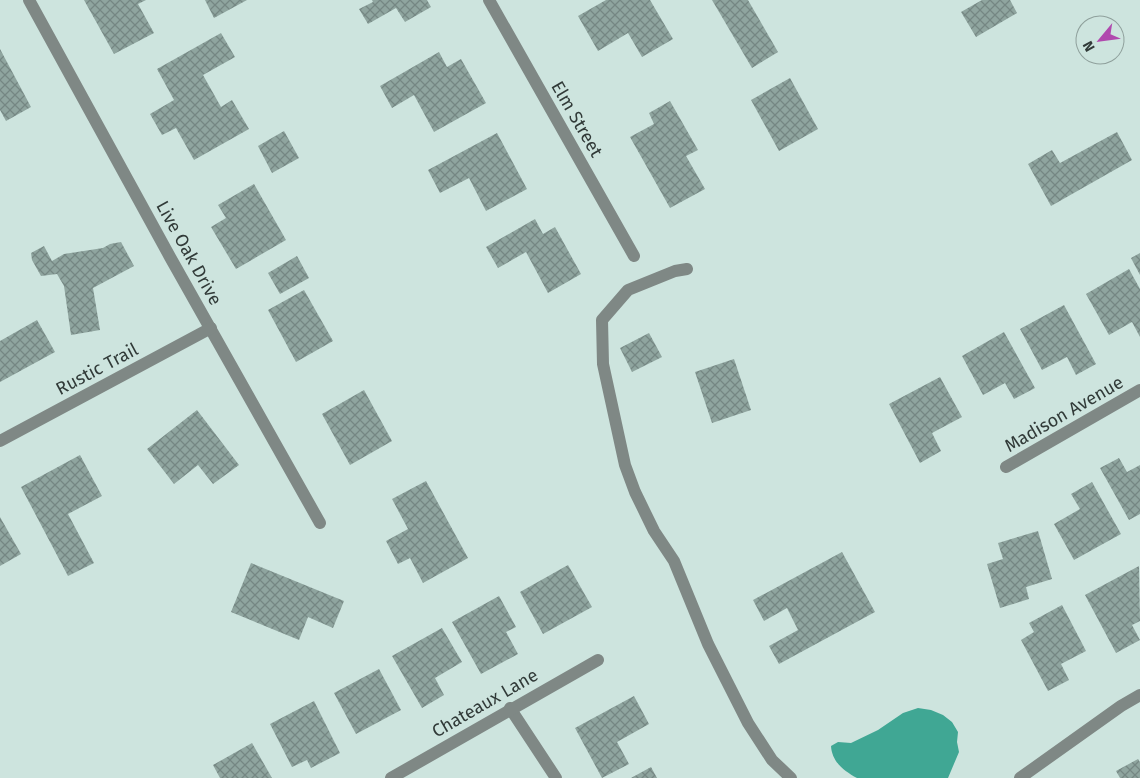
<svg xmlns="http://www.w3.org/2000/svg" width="1140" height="778" font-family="'Fira Sans',sans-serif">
  <defs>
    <pattern id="building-cross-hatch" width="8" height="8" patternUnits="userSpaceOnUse" patternTransform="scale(1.25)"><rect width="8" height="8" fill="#8fa59f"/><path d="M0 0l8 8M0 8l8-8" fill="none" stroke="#758783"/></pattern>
  </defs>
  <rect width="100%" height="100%" fill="#cde4de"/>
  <path fill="#40a794" d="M918,708L931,710L943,715L952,722L958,732L957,742L959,752L948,778H857C844,771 832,762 831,746L838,742L851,743L878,730L903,713Z"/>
  <g fill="url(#building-cross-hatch)">
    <polygon points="84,0 146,0 138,4 154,33 114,54"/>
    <polygon points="205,0 247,0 214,18"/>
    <polygon points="372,0 427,0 431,7 405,22 396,8 368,24 359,9 373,2"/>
    <polygon points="606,0 650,0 673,39 642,57 628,33 598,51 578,16"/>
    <polygon points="712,0 748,0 778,52 752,68"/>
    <polygon points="982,0 1010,0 1017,13 976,37 961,12"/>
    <polygon points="221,33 235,57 203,75 221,107 232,100 249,129 194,160 176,128 162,135 150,114 174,100 157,69"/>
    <polygon points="0,49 31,107 6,121 0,110"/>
    <polygon points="439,52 447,67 461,59 486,103 434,132 414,95 392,108 380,86"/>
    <polygon points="790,78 818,129 779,151 751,100"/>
    <polygon points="670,101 698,150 686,156 705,189 670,208 630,137 654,124 649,113"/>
    <polygon points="284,131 299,158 272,173 258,146"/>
    <polygon points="1117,132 1132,160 1051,206 1028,164 1052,150 1060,163"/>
    <polygon points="497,133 527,189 486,211 469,178 440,193 428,170"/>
    <polygon points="254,184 286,240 236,269 211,227 226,218 218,205"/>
    <polygon points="535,219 543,234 555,227 581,274 548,293 526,252 498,268 486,247"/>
    <polygon points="121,242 134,266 93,288 100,330 71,335 64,286 57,274 41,276 32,260 31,253 44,246 52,261 64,254 103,248 110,244"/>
    <polygon points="1140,253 1140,275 1131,258"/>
    <polygon points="297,256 309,278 280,294 268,273"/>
    <polygon points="1129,269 1140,289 1140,337 1132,322 1109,335 1086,294"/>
    <polygon points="304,290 333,341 296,362 268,310"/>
    <polygon points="1064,305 1096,364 1076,375 1067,357 1042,370 1020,329"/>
    <polygon points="37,320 55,352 0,382 0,341"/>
    <polygon points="1004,332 1035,388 1014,399 1005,383 983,395 962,356"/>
    <polygon points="649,333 662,357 632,372 620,348"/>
    <polygon points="734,359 751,410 712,423 695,372"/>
    <polygon points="940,377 962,417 932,433 941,451 920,463 889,404"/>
    <polygon points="364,390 392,441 350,465 322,414"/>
    <polygon points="197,410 239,465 213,484 198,465 174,484 147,449"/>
    <polygon points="80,455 102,496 68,514 94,563 68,576 21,487"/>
    <polygon points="1119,458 1127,472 1140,465 1140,514 1129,520 1100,468"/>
    <polygon points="426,481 468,558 423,583 410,558 398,564 386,541 408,529 392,499"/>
    <polygon points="1092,482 1121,534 1074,560 1054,524 1080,509 1071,494"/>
    <polygon points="0,517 21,554 0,566"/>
    <polygon points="1038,531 1052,579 1026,587 1029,599 1000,608 987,564 1003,559 998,543"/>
    <polygon points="842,552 875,612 779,664 769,646 798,630 787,608 764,621 753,600"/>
    <polygon points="251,563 344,601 333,628 308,617 299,640 231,612"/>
    <polygon points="568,565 592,607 543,634 520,592"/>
    <polygon points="1139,566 1140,621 1132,625 1140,640 1116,653 1085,595"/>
    <polygon points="499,596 516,627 506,632 518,654 481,674 452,622"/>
    <polygon points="1062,605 1086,651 1061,664 1069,680 1048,691 1021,640 1034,632 1029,623"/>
    <polygon points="442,628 462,662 435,678 444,695 422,708 392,656"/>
    <polygon points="379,669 401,710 356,734 334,693"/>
    <polygon points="634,696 649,724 617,742 629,764 602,778 575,728"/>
    <polygon points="314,701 340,753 311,768 307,760 292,767 270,724"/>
    <polygon points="252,743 272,778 220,778 213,765"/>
    <polygon points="1138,759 1140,762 1140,778 1120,778 1116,771"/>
    <polygon points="651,767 657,778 631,778"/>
  </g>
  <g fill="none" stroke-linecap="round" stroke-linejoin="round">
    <g stroke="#7f8885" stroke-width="12">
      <polyline points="29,0 170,257 320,523"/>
      <polyline points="489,0 634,256"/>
      <polyline points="687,269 675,271 628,290 602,320 603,364 625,465 635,492 654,531 674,561 708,644 748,723 772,760 791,778"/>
      <polyline points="0,441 211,328"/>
      <polyline points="1006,467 1140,390"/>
      <polyline points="510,708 556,778"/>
      <polyline points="391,778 598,660"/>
      <polyline points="1020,778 1121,706 1140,695"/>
    </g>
  </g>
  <g text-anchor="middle" stroke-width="4" stroke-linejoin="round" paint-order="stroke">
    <g font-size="18" fill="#313a38" stroke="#cde4de">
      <text transform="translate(577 119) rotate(60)" y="6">Elm Street</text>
      <text transform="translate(189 253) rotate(61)" y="6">Live Oak Drive</text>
      <text transform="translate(97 369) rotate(-28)" y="6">Rustic Trail</text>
      <text transform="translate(1064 414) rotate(-30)" y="6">Madison Avenue</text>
      <text transform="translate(485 703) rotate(-30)" y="6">Chateaux Lane</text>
    </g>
  </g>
  <g transform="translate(1100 40) rotate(241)"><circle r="24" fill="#cde4de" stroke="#8fa09c"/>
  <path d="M0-4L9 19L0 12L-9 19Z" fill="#b049ae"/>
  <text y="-8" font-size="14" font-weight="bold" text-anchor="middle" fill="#313a38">N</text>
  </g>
</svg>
